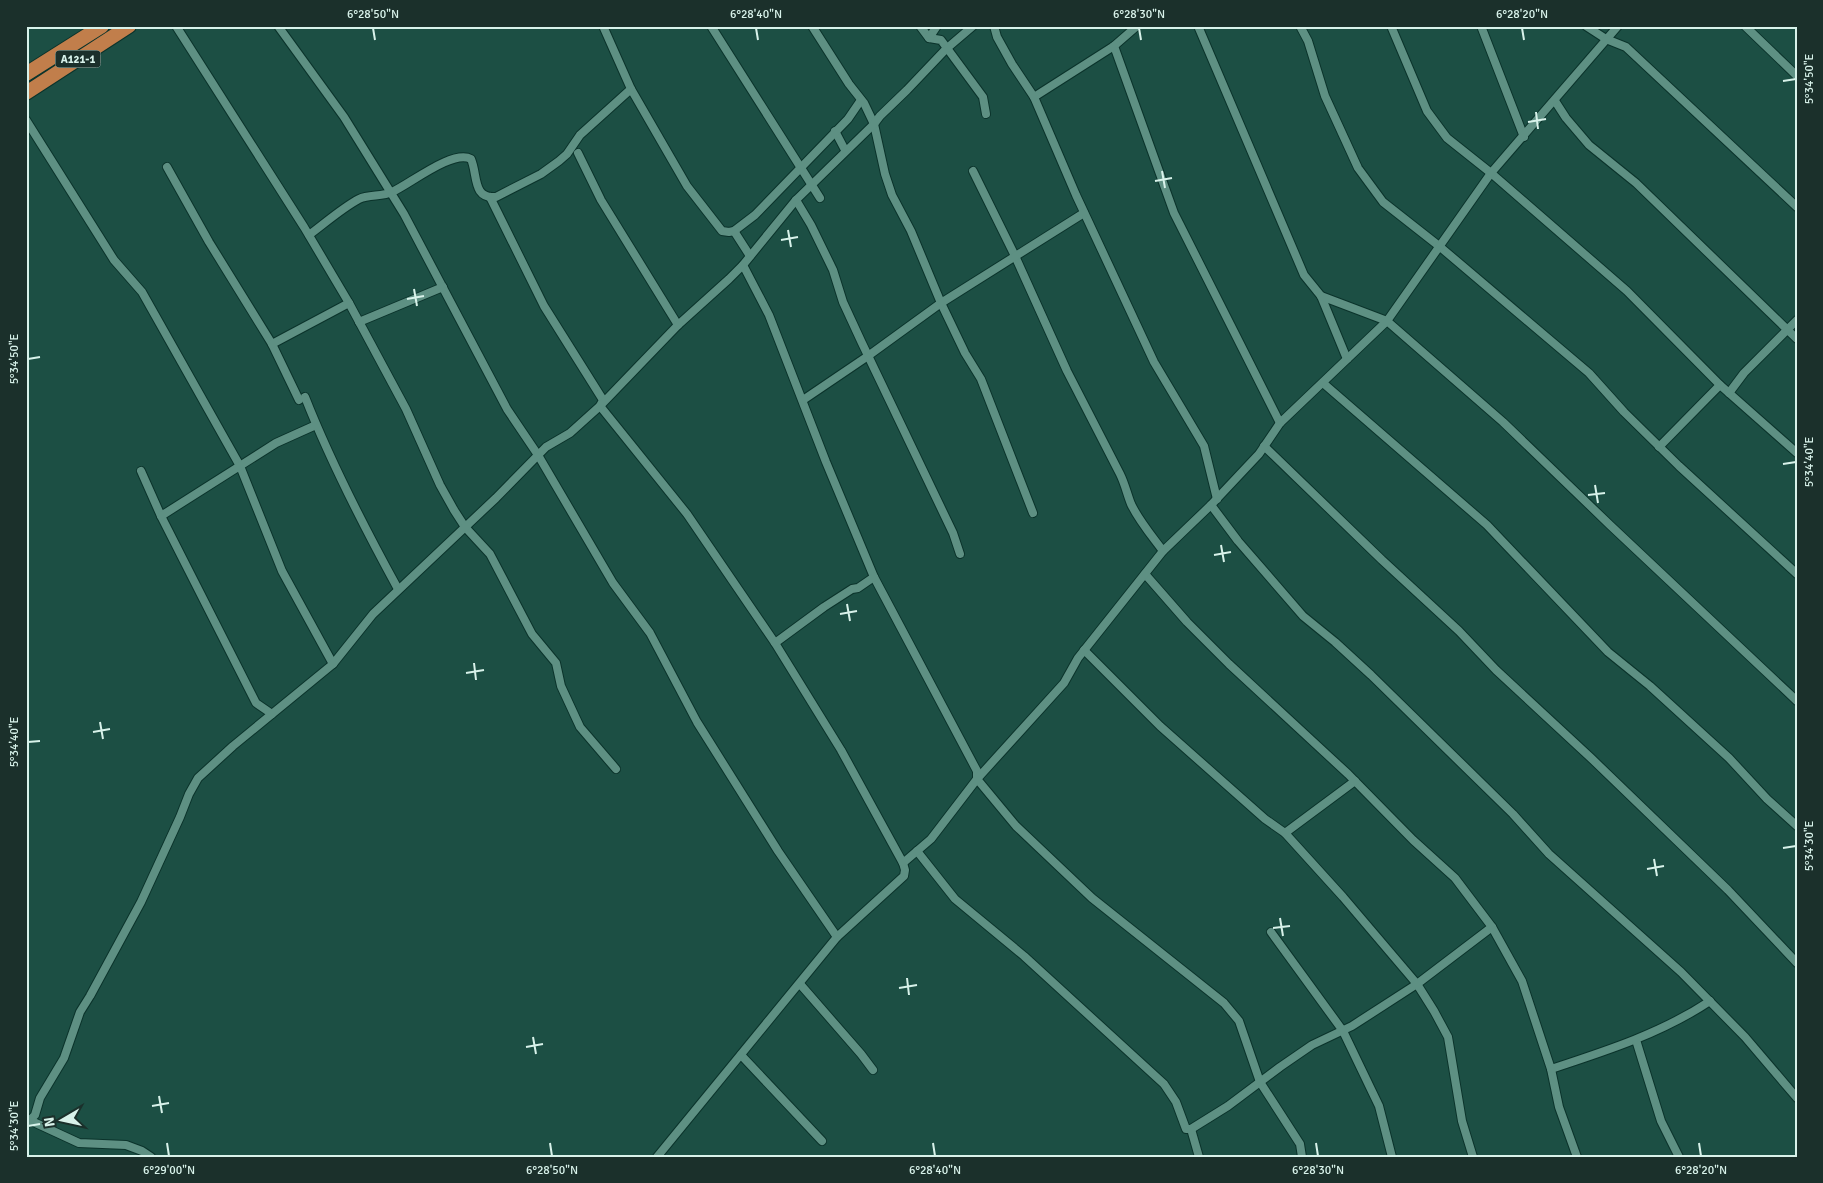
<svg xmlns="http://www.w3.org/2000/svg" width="1823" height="1183" font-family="Signika,sans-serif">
  <rect width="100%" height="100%" fill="#1c4f44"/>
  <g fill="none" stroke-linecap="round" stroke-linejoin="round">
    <g stroke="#0b332b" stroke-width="10">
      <g id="street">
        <polyline points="176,26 304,227 349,303 406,409 440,485 454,510 465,527 490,554 532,634 556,663 561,686 580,727 616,769"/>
        <polyline points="278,26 344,117 404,214 507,409 538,455 613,583 650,633 697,722 778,851 837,937 904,876 905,870 903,863 841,750 775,643 687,514 600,406 603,400 544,306 490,197"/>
        <polyline points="603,26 631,89"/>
        <polyline points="711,26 820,198"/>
        <polyline points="812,26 849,84 864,103 874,124 885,174 892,195 911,231 941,303 965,353 981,379 1033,513"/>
        <polyline points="920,26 929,38 941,40 983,97 986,114"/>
        <polyline points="994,26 997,37 1012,64 1034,97 1076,195 1154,362 1204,446 1217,499"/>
        <polyline points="1198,26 1304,275 1321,296 1347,359"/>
        <polyline points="1300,26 1308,41 1325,96 1358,168 1383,202 1439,246 1589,373 1624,412 1679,466 1797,574"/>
        <polyline points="1391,26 1427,111 1447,138 1491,173 1627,291 1720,385 1797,453"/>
        <polyline points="1481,26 1524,137"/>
        <polyline points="1586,26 1606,39 1626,47 1797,207"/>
        <polyline points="1745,26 1797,76"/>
        <polyline points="929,38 937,26"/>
        <polyline points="1114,46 1174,213 1280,423"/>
        <polyline points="1034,97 1114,46 1137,26"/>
        <polyline points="1555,101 1566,118 1589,145 1636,183 1797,339"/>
        <polyline points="26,120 114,260 142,292 240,466 282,571 333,664"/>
        <polyline points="835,131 845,150"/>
        <polyline points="578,153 601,200 678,325"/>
        <polyline points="167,167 209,242 272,344 299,400"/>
        <path d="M973,171L1015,256L1067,371L1120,474C1125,484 1127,494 1131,504C1139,521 1152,536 1163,551"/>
        <polyline points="796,200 811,225 833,270 843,302 861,341 953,533 960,554"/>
        <polyline points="734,231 750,256"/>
        <path d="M309,235C324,224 342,208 359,199C369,194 382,197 392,192C410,184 453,149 471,159C478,175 472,199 496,197L541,174L559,161L567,154L580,135L631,89L687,186L722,231L729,232L734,231L755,215L848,119L861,100"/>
        <polyline points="743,265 769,315 826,462 874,577 977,771 977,779 1016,826 1092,898 1224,1003 1239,1021 1260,1082 1300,1144 1302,1157"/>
        <polyline points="1321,296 1387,321 1503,422 1611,526 1797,701"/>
        <polyline points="359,322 443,287"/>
        <polyline points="272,344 349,303"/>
        <polyline points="1323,383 1487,525 1608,652 1650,686 1729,758 1767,799 1797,826"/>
        <polyline points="1729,393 1744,373 1797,320"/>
        <path d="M305,397C331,463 364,527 398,589"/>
        <polyline points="803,400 868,356 941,303 1084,213"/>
        <polyline points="1264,446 1382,560 1459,631 1496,670 1591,758 1728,890 1797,963"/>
        <polyline points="1659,447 1720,385"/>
        <polyline points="141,471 161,516 256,703 272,714"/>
        <polyline points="1211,505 1238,541 1303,616 1335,642 1371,675 1513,814 1549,854 1681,972 1745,1037 1797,1098"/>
        <polyline points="161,516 276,443 316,425"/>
        <path d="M1145,574L1187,622L1229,664L1348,774L1413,840L1455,878L1492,927L1522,981L1551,1069C1606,1051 1662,1033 1710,1001"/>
        <polyline points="775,643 824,607 852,589 858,588 874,577"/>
        <polyline points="1084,650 1160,726 1265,819 1285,833"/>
        <polyline points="917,851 955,899 1024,956 1164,1084 1176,1102 1186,1129 1191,1129 1228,1106 1280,1067 1312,1045 1352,1026 1417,984 1343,897 1285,833 1355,781"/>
        <polyline points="903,863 931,839 977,779 1064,683 1078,658 1163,551 1211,505 1259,454 1280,423 1387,321 1491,173 1618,26"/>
        <polyline points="1271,932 1343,1031 1379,1106 1392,1157"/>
        <polyline points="800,984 861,1054 873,1070"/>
        <polyline points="1636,1040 1661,1121 1679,1157"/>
        <polyline points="741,1055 822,1141"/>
        <polyline points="1551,1069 1559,1107 1577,1157"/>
        <polyline points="27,1119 79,1143 126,1145 142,1151 151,1157"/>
        <polyline points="26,1124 35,1115 40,1098 64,1058 80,1012 90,996 141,902 180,817 189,794 198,778 233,746 333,664 373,614 496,498 546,447 570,433 600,406 678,325 729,279 743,265 796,200 874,124 880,116 907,90 946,49 973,26"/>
        <polyline points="1191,1129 1199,1157"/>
        <polyline points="657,1157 837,937"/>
        <polyline points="1473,1157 1462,1121 1448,1037 1434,1011 1417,984 1492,927"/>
      </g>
    </g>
    <g stroke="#0b332b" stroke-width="16">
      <g id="highway">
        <polyline points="26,74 102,26"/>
        <polyline points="26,93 129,26"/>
      </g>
    </g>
    <use href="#street" stroke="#5e9083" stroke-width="8"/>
    <use href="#highway" stroke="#c17e4b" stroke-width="14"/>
  </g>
  <path fill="none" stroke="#d8f2ea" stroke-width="2" d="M373,28L375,40M756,28L758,40M1139,28L1141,40M1522,28L1524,40M1783,81L1796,79M1536,112L1538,129M1528,122L1546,119M1162,171L1165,188M1155,181L1172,178M788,230L791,247M781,240L798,237M414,289L417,306M407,299L424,296M28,359L40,357M1783,464L1796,462M1595,485L1598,503M1588,495L1605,493M1221,545L1224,562M1214,555L1231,552M847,604L850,621M840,614L857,611M474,663L476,680M466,673L484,670M100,722L103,739M93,732L110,729M28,742L40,741M1783,848L1796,846M1654,859L1657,876M1647,869L1664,866M1280,918L1283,936M1273,928L1290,926M907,978L909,995M899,988L917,985M533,1037L536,1054M526,1047L543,1044M159,1096L162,1113M152,1106L169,1103M28,1126L40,1124M167,1143L169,1156M550,1143L552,1156M933,1143L935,1156M1316,1143L1318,1156M1699,1143L1701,1156"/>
  <g text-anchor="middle" stroke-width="4.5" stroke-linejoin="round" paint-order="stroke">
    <rect fill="#1b302b" stroke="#9fb8b1" stroke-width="1" x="55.5" y="50.5" width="45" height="17" rx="4"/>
    <g font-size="11" font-weight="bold" fill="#d8f2ea">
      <text x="78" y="63">A121-1</text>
    </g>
  </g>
  <rect width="1823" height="1183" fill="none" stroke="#1b302b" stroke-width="55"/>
  <g transform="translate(62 1120) rotate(261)" stroke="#1b302b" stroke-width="4" paint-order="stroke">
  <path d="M0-4L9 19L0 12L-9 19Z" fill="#d8f2ea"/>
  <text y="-8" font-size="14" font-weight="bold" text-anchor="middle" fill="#d8f2ea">N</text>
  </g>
  <rect x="28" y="28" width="1768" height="1128" fill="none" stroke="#d8f2ea" stroke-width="2"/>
  <g font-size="12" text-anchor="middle" fill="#d8f2ea">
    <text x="373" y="18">6°28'50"N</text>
    <text x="756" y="18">6°28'40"N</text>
    <text x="1139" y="18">6°28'30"N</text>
    <text x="1522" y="18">6°28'20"N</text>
    <text transform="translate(1809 79) rotate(-90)" y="4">5°34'50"E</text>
    <text transform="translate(14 359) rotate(-90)" y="4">5°34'50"E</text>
    <text transform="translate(1809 462) rotate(-90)" y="4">5°34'40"E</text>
    <text transform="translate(14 742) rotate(-90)" y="4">5°34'40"E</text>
    <text transform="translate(1809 846) rotate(-90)" y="4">5°34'30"E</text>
    <text transform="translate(14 1126) rotate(-90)" y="4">5°34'30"E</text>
    <text x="169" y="1174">6°29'00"N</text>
    <text x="552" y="1174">6°28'50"N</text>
    <text x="935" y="1174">6°28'40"N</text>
    <text x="1318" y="1174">6°28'30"N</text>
    <text x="1701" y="1174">6°28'20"N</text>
  </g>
</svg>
